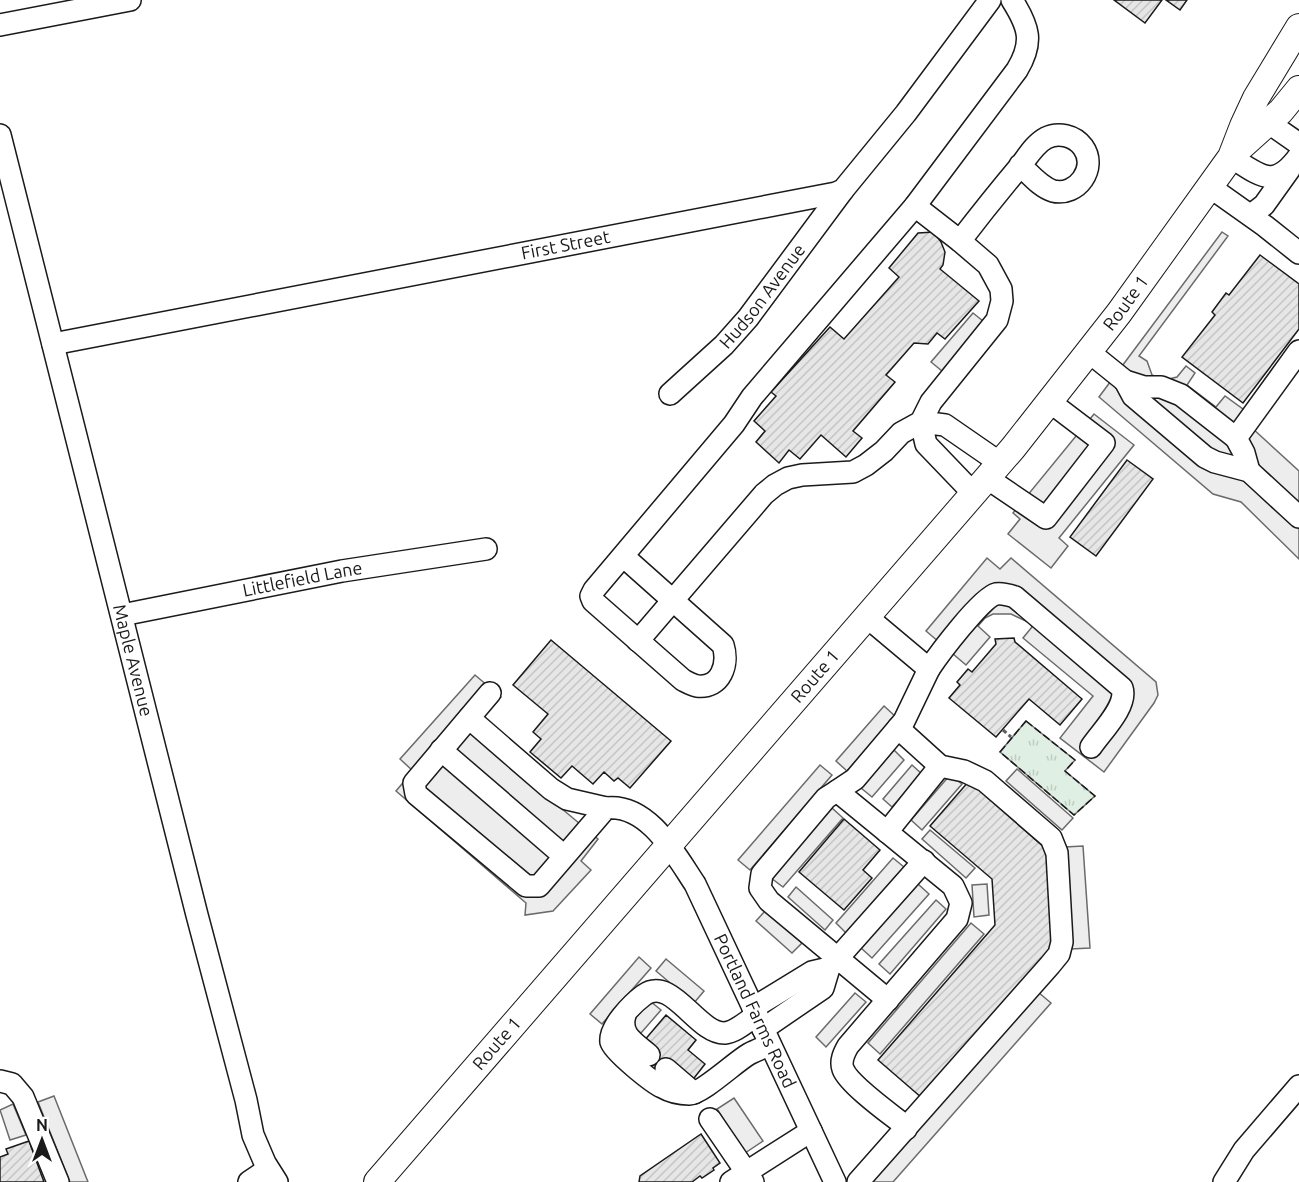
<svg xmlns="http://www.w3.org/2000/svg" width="1299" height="1182" font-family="Ubuntu,sans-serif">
  <defs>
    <pattern id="park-tufts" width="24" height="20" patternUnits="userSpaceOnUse" patternTransform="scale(1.5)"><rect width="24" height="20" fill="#e0efe3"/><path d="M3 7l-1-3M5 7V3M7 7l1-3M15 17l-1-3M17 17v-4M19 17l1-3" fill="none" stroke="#c0ccc2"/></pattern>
    <pattern id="building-hatch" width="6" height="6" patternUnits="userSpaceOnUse" patternTransform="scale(1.5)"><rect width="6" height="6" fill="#e6e6e6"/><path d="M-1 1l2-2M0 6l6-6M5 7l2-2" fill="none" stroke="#c5c5c5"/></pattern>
  </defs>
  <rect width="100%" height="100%" fill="#fff"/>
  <polygon fill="url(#park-tufts)" stroke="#6a6a6a" stroke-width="1.5" points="1026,721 1075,760 1065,771 1095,796 1074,815 1000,752"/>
  <g fill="#ededed" stroke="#6a6a6a" stroke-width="1.5">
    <polygon points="1222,232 1228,236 1139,356 1147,361 1152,375 1165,380 1177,377 1186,366 1195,373 1187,385 1216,407 1225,396 1258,420 1252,428 1299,471 1299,559 1241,502 1213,494 1099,397"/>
    <polygon points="973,313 983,321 942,371 931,362"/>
    <polygon points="1094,414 1134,445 1059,538 1068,546 1051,568 1008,534 1020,519 1013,513"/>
    <polygon points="987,558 1000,569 1011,558 1156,682 1158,695 1154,703 1104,772 1060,738 1093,696 1023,638 1032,627 1030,623 1011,614 993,614 985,618 978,626 990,637 966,665 926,631"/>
    <polygon points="475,675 501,697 470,732 598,839 581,861 591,870 553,911 525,915 526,903 396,791 413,771 400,759"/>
    <polygon points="884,706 895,716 847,771 836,761"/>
    <polygon points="894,750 904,760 872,797 861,788"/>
    <polygon points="820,765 832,775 750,870 738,860"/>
    <polygon points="912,765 922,774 892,807 883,799"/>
    <polygon points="1017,769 1073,818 1062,830 1006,781"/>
    <polygon points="950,775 962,784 922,830 911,820"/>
    <polygon points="832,808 843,818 783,887 771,878"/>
    <polygon points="930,830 975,868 966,878 922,839"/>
    <polygon points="1083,846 1090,948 1071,949 1065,847"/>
    <polygon points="893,858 904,867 846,933 836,923"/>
    <polygon points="918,884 929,894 872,958 861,948"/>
    <polygon points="987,884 989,915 974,917 972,885"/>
    <polygon points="796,887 833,920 825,930 788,897"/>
    <polygon points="936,900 946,909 890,974 879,964"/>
    <polygon points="765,911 802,943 792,953 756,921"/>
    <polygon points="971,923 984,934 880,1054 868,1043"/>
    <polygon points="639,957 651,968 602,1024 590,1014"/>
    <polygon points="666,959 704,991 694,1003 656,971"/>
    <polygon points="1038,992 1051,1003 893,1182 873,1182 871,1180"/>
    <polygon points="855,993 866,1002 826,1047 816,1037"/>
    <polygon points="650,1001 661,1010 641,1033 630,1024"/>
    <polygon points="54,1096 88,1182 70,1182 38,1102"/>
    <polygon points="734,1098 763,1141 745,1153 717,1109"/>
    <polygon points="13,1104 26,1135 10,1140 0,1110"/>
  </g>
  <g fill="url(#building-hatch)" stroke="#1a1a1a" stroke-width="1.5">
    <polygon points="1114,0 1162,0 1145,23"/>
    <polygon points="1166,0 1187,0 1180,10"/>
    <polygon points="934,232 941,242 945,252 943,265 940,269 979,301 945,339 937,333 928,344 914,343 886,375 895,382 853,431 862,438 846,457 821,435 800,459 789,450 779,463 756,442 765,431 754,421 776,396 771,392 830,327 844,339 899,277 889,268 918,233"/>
    <polygon points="1260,255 1299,284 1299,329 1243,403 1182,357 1215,315 1212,312 1226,293 1229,295"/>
    <polygon points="1127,460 1153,479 1096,556 1070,537"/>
    <polygon points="1014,638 1015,642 1082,699 1060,725 1029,699 996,737 949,698 960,685 957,682 968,669 972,672 996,644 995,639"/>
    <polygon points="551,640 671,741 630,788 618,778 614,781 604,772 593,784 572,766 561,778 530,752 541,739 533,732 548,714 513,685"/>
    <polygon points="969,781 1046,849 1054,946 922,1098 878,1060 995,925 992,879 930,826"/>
    <polygon points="844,819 880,850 863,870 872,878 844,910 799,872"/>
    <polygon points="666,1015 696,1040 688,1050 705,1064 691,1082 659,1077 642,1062 643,1042"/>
    <polygon points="701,1134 720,1163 713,1168 714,1170 702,1178 700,1176 692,1182 639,1182 640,1176"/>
    <polygon points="29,1141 44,1182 0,1182 0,1157 8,1154 6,1149"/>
  </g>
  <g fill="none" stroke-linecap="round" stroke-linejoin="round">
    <polyline stroke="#ddd" stroke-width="21" stroke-dasharray="21 10" stroke-linecap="butt" points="644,1060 661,1074"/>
    <g stroke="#1a1a1a" stroke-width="24">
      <g id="minor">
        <polyline points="0,25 130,0"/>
        <polyline points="1269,123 1299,144"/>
        <path id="s1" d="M0,135L197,915L246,1100L253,1135L265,1163L277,1182"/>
        <path d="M1231,157C1261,176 1274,190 1299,156"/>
        <polyline points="1210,187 1265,226 1299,253"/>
        <polyline points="1251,215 1264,205 1289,170"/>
        <path d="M960,241C980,215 1000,190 1021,165C1028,156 1035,144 1046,138C1058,132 1074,135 1083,147C1098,168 1077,197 1053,191C1040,187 1030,174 1020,165"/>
        <path id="s2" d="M53,344L836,193L843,190L906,113L990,0"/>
        <polyline points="1089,352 1125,381 1144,387 1161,387 1181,395 1236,438 1244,453 1249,471"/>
        <polyline points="1125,381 1133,396 1205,457 1215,462 1249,471 1299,517"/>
        <path id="s3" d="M670,394L724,345L748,318L843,190"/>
        <polyline points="1236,438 1299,351"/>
        <polyline points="987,478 1046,518 1104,443 1050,402"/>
        <polyline points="974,494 926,444 921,422 945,425 1000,463"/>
        <path d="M623,556L723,645C729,664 721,689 697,686C692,685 687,682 683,680L593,601L591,596L594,590L734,424L752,397L915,206L1017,70C1034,42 1029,27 1012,0"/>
        <path id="s4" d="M122,615L342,571L486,549"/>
        <path d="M867,617L929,669L904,721L855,779L837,791L953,886L961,903L957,919L848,1046C844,1053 840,1061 843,1069C848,1083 886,1111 899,1121L906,1129"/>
        <polyline points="638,641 764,494 775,485 788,478 802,475 853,472 866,465 884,451 901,433 921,422 931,402 997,320 1002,301 1001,289 988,265 960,241 915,206"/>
        <path d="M929,669C939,654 981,598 996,594C1003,593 1009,595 1015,597L1122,688C1128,706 1101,732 1091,747"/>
        <path id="s5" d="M490,693L414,783L416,794L526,886H539L606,808C648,803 675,854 695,884L835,1182"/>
        <polyline points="469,718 551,789 567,799 606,808"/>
        <polyline points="441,750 564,856"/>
        <polyline points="837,791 826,798 762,874 760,888 769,901 888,1000"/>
        <polyline points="887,832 940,766"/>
        <polyline points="753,1008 812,972 829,968"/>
        <path d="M625,1015C619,1035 635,1043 649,1055"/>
        <path d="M757,1015C747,1021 736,1032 725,1033C697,1034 672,975 644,995C632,1004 609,1027 611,1042C613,1051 653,1083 662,1087C669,1091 680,1094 689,1094C703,1093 735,1062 749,1054C756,1050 763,1048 770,1045"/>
        <polyline points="763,1029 823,988 829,968 924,861"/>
        <polyline points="666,1069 694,1093"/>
        <polyline points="0,1081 12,1084 23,1097 58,1182"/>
        <polyline points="710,1119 753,1182"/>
        <polyline points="249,1182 268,1169"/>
        <polyline points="731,1182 811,1131"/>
        <polyline points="858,1182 1050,965 1059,954 1062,942 1057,853 1051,838 985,781 964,771 940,766 898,728"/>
        <polyline points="1224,1182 1244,1150 1299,1086"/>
      </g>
    </g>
    <g stroke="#1a1a1a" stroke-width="28">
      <g id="major">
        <polyline points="1233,154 1281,111 1299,89"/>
        <path id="s6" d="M377,1182L1013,448L1119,313L1231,157L1243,126L1256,98L1299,27"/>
      </g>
    </g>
    <polyline stroke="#5f5f5f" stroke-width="3" stroke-dasharray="4.5 3" stroke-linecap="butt" points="1003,730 1011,737"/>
    <use href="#minor" stroke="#fff" stroke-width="21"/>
    <use href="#major" stroke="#fff" stroke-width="26"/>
    <polygon stroke="#1a1a1a" stroke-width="1.5" stroke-dasharray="8 3" stroke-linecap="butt" points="1026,721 1075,760 1065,771 1095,796 1074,815 1000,752"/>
  </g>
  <g text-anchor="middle" stroke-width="4.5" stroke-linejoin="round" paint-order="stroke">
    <g font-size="18" fill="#1a1a1a" stroke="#fff">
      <text dy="6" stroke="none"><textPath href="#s2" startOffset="522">First Street</textPath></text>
      <text dy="6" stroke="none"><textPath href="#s3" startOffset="135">Hudson Avenue</textPath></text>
      <text dy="6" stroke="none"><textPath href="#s6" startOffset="1155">Route 1</textPath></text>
      <text dy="6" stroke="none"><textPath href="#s4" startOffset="184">Littlefield Lane</textPath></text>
      <text dy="6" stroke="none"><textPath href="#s1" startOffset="542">Maple Avenue</textPath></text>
      <text dy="6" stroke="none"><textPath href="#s6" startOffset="669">Route 1</textPath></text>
      <text dy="6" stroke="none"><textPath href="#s5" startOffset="652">Portland Farms Road</textPath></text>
      <text dy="6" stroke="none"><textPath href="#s6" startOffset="183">Route 1</textPath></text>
    </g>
  </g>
  <g transform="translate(42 1140)" stroke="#ffffff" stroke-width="4.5" paint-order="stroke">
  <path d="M0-4.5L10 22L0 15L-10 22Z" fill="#1a1a1a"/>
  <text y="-9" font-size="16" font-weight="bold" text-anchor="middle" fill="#1a1a1a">N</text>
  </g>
</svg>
